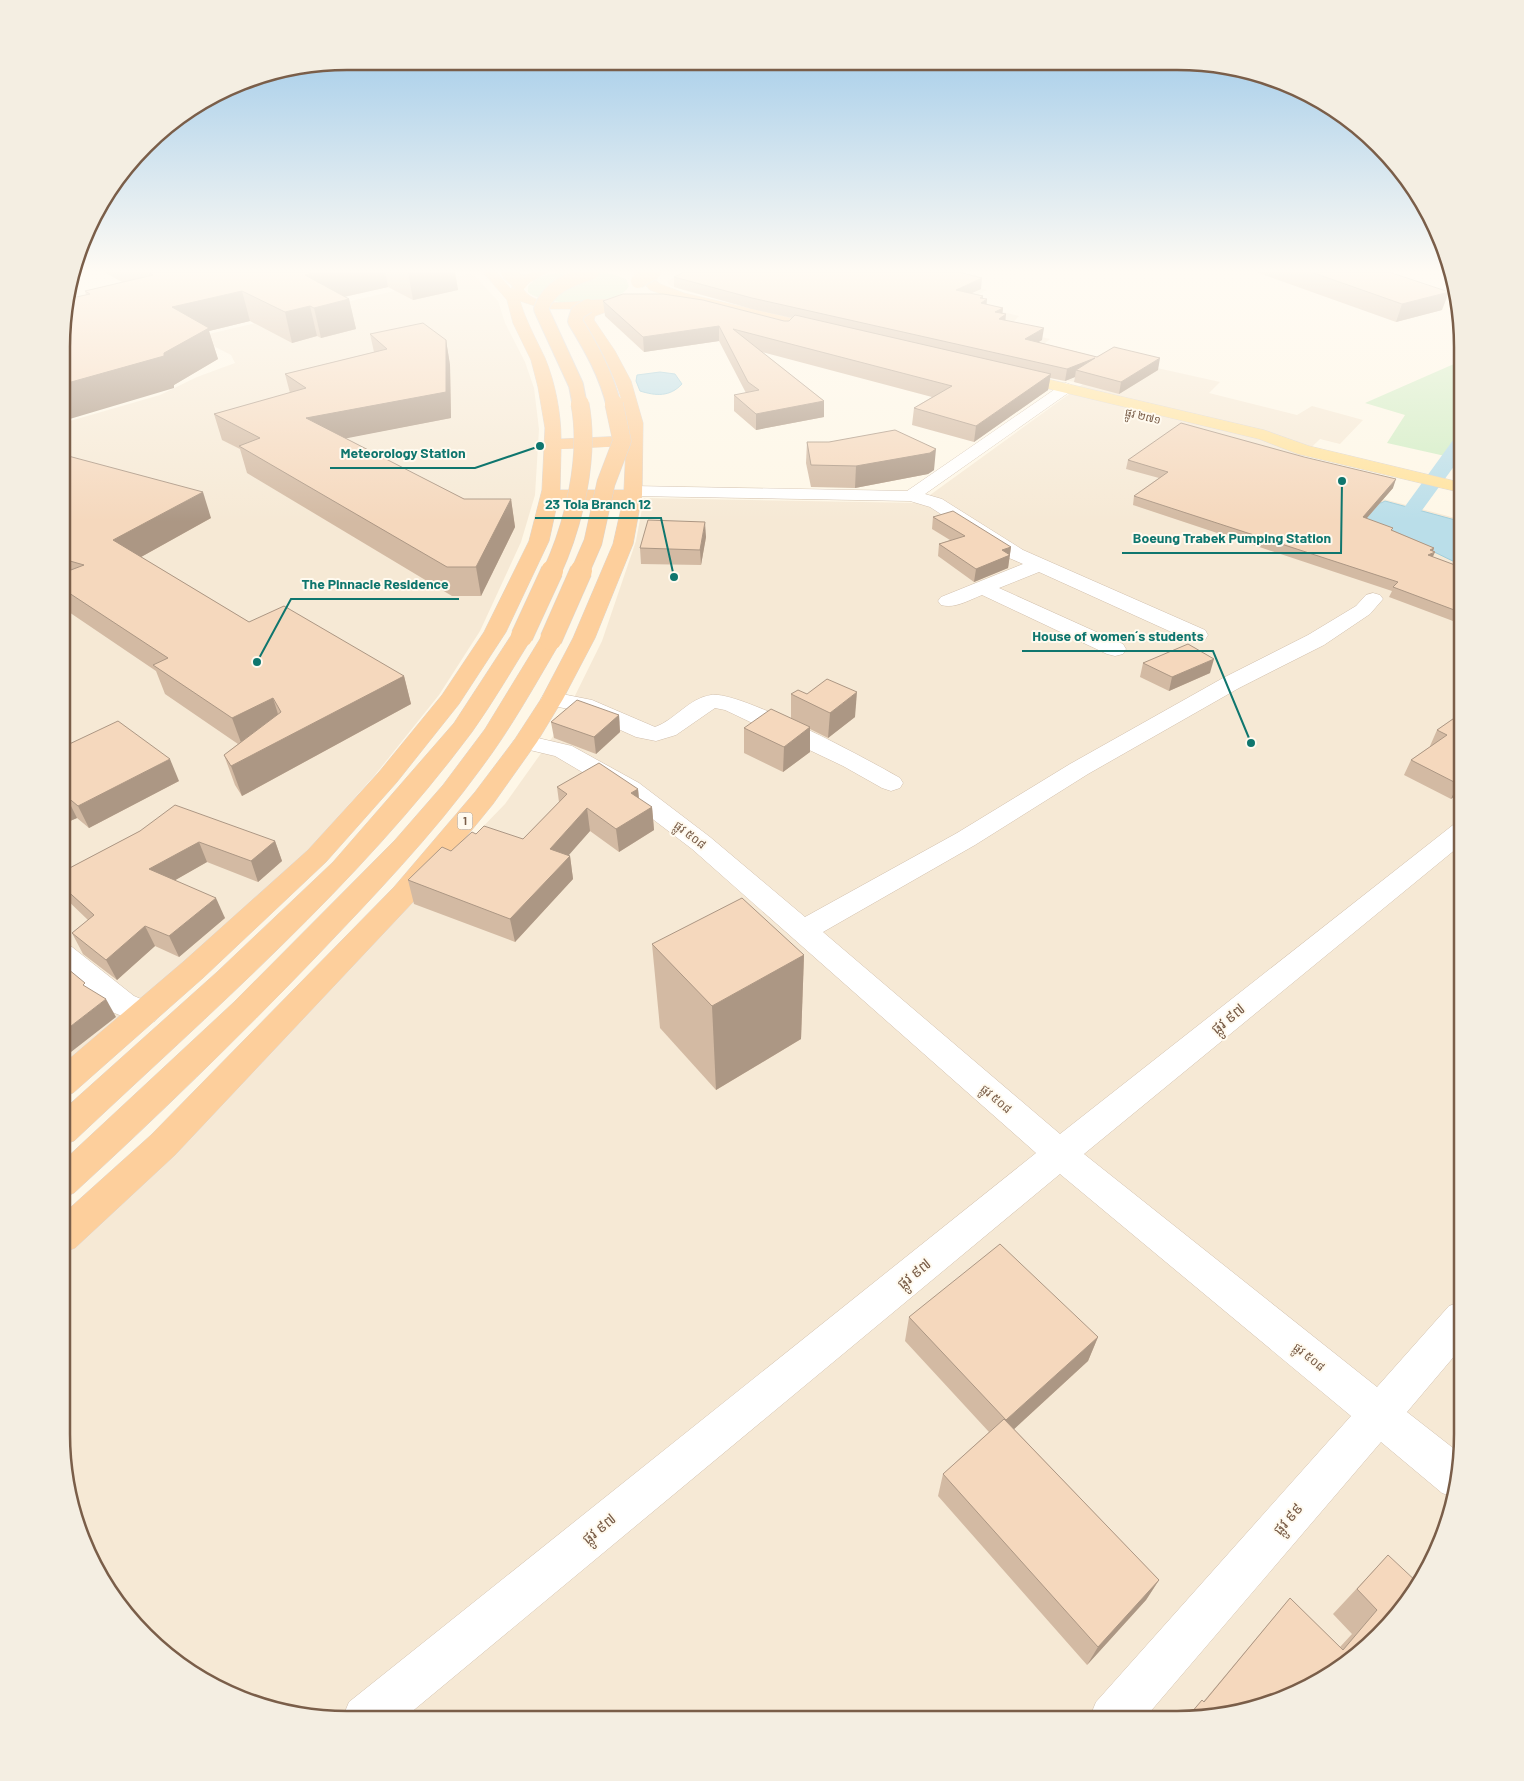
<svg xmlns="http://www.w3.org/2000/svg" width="1524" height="1781" font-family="Barlow,'Noto Sans Khmer',sans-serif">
  <rect width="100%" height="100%" fill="#fef7e7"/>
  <g fill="#f6e9d5">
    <polygon points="703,272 916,272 987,290 963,302 1019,316 1007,329 1050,339 1035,351 1091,364 1103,356 1220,382 1209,393 1297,415 1312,406 1363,420 1340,444 1320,439 1285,473 1463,520 1462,1453 1448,1526 1415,1593 1269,1705 1196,1719 328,1719 255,1705 188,1672 145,1636 100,1577 71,1508 61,1434 62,1250 231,1086 505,804 559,728 602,641 636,541 644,498 919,503 1083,384 688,292 669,285 667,281 673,278"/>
    <polygon points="472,273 498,301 505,323 525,362 534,388 539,429 535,495 521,542 480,631 439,695 375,775 294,866 62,1073 63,423 160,395 197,377 235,363 231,355 196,337"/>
  </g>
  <g fill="#d1edc4">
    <path d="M558,272H607L626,279L629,286C619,307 544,307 528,292V286L537,278Z"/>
    <polygon points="1463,360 1463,460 1387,443 1405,415 1365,403"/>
  </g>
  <g fill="#badee9" stroke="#9fcddb">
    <path d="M660,372L675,374L682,384C670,397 656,396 640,391L636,381L637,375Z"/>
    <polygon points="1359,498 1381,503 1385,501 1459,521 1456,528 1463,543 1463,566 1383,527 1330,507"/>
  </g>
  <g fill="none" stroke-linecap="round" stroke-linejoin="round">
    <polygon fill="#badee9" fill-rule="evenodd" points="1463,434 1463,454 1420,513 1413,515 1406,513 1403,509 1406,505 1456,436"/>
    <g stroke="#d1bfac" stroke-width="1">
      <g id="minor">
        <path d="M1066,383L1071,385L1074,388L1071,391L925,494L942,499L1023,550L1205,630L1208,635L1205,640L1197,641L1189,640L1039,572L999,588L1123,644L1126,649L1123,654L1115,656L1107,654L982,595C969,600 955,609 941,605L938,601L941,597L1023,564L1009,558L930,507L910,501L633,496L627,495L624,491L627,487L633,486L907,491L1061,385Z"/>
        <polygon points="1373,593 1380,595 1383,599 1370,614 1324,645 1239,688 1088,774 975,845 823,932 1060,1134 1453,825 1462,823 1462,844 1084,1154 1377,1387 1449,1306 1462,1301 1462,1347 1407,1412 1462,1455 1453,1497 1442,1493 1381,1442 1144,1719 1089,1719 1096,1702 1351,1416 1060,1174 403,1719 342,1719 349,1702 1036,1153 692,849 621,795 555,756 517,747 513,742 517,737 525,735 572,746 639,783 710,837 805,917 957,833 1070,764 1223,678 1308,635 1356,606 1366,595"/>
        <path d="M552,692L592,700L655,727C675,720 689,698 711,695C739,690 869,760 900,778L903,783L900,788L891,791L882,788L843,766L725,710L715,708L676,735L656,741L636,737L578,711L544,704L541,699L544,694Z"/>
        <polygon points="62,944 72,947 134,996 155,1005 159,1013 155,1021 144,1025 112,1012 62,970"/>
      </g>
    </g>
    <g stroke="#dcd5d0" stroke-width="1">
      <polygon id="primary" points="1013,371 1264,430 1309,446 1463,483 1463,493 1298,454 1259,439 1008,379 1005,376 1008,373"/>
    </g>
    <g stroke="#dcd5d0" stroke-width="1">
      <g id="trunk">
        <path d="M483,272H496L511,289C519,272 532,272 548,272L530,282L523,289C542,317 604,291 615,303L610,307L609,311L595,316L594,320L615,351L631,381L643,423L642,495L633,544L595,638L563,699L537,742L493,804L414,901L175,1155L75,1248L62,1253V1215L151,1135L394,887L475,792L515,739L541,699L573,638L613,544L623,500H558L549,541L506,632L459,704L397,782L326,862L203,978L73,1093L62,1097V1065L183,962L308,850L379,772L442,695L484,632L529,541L542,490L545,428L538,387L531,360L513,323L507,300ZM520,301L544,309H589L584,311L580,320C603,354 628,394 626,436L561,439C561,413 555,382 545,358C536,339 526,321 520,301ZM626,446L624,490H560L561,449Z"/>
        <polygon points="633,272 648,272 660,284 684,293 825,326 827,329 820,333 675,299 650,290"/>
        <path d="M522,630L530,631L533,636C513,668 494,701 472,732C358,885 212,1011 74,1141L62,1145V1111L217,972L333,862L454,723L514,631Z"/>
        <path d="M551,633L559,634L562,639C536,683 512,727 482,767C432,836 373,897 315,958C237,1039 157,1117 74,1193L62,1198V1162L234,1002L395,840L443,785L485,729L543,634Z"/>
      </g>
    </g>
    <use href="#minor" fill="#fff" fill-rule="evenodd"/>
    <use href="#primary" fill="#ffe29d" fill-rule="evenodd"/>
    <use href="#trunk" fill="#fdcf9c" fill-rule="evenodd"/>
    <g stroke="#dcd5d0" stroke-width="16" stroke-linecap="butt">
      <g id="trunk-bridge-far2">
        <polyline points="508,272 520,283"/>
        <polyline points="638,281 654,272"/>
        <path d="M588,306L578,312L575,321C592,349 606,374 614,406"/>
        <path d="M580,406L576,385L541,309C549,286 571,279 592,272"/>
      </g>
    </g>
    <g stroke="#dcd5d0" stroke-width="19" stroke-linecap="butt">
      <g id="trunk-bridge-far1">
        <path d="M552,572C574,524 590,457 580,404"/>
        <polyline points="580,572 593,542 606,483 622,441 614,404"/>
      </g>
    </g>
    <g stroke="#dcd5d0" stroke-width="23" stroke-linecap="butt">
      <g id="trunk-bridge">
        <polyline points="522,636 552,571"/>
        <polyline points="551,639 581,571"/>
      </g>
    </g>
    <use href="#trunk-bridge-far2" stroke="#fdcf9c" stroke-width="14"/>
    <use href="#trunk-bridge-far1" stroke="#fdcf9c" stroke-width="18"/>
    <use href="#trunk-bridge" stroke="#fdcf9c" stroke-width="22"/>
  </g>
  <g fill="#d3baa3">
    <polygon points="104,272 455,272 458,290 413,300 388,287 344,297 349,299 356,329 321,338 317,336 292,343 250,321 209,331 218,359 174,385 174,388 86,295 85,291 122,282"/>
    <polygon points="1256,272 1389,272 1442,310 1396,322"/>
    <polygon points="674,277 981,289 971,293 983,296 983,298 987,305 1003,308 1002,313 1005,320 1042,340 1038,342 1097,357 1158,370 1119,394 1074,382 1075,377 1065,381 1050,378 1048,390 974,442 912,425 914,408 932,397 762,352 824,401 824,417 756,430 734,411 734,395 746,393 719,341 644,352 605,316 603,301 784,321 789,321 792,318 752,309 674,287"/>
    <polygon points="370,334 446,340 450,365 451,418 345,438 464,499 511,499 515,527 481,596 452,596 247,473 240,449 222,440 214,414 290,393 285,374 374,352"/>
    <polygon points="807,442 934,470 928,474 855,488 811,487 806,463"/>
    <polygon points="63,454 211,518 141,557 249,622 404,676 411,704 242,796 235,785 224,755 238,744 165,694 156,671 63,608"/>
    <polygon points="1128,460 1393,488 1366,519 1393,528 1392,530 1434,548 1433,551 1433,557 1463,613 1453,621 1389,597 1392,591 1133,505 1134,496 1159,478 1126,469"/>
    <polygon points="933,517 1011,547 1008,568 974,582 938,556 939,544 950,540 932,529"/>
    <polygon points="706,537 701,565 641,564 640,548"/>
    <polygon points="1143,663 1210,673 1169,691 1140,677"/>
    <polygon points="791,694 855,717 828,738 810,729 810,752 783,772 744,753 744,728 791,718"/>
    <polygon points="1463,712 1462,790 1451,799 1404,775 1411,760 1431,746 1430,746 1437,730"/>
    <polygon points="619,715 620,732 596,754 554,738 551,722"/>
    <polygon points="63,747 179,781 89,828 77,818 63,824"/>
    <polygon points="557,787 638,789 639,799 652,807 654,830 619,852 590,831 568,855 570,856 573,879 515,942 414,904 408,880 451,851 476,834 523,839 559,802"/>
    <polygon points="140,831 275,841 282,861 258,882 207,862 175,880 225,918 179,957 155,946 117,980 83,954 72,933 88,920 64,897 62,895 62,872"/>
    <polygon points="652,944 804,955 801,1039 716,1090 660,1028"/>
    <polygon points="909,1317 1098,1337 1088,1361 1014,1429 1159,1580 1146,1600 1087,1665 938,1496 943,1474 989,1432 905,1341"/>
    <polygon points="1388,1555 1379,1636 1196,1719 1185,1719 1202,1700 1203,1702 1269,1623 1290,1598 1340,1647 1352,1634 1333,1614"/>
  </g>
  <g fill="#ac9784">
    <polygon points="317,272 385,272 388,287 312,304 305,275"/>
    <polygon points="408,272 455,272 458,290 413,300"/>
    <polygon points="982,278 981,289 954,301 956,290"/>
    <polygon points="242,291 250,321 209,331 218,359 174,385 174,388 63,421 64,384 172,307"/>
    <polygon points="1449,292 1442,310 1396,322 1402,304"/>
    <polygon points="983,296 983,302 987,299 986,310 979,314 980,298"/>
    <polygon points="349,299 356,329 321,338 314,308"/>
    <polygon points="310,306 317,336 292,343 285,312"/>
    <polygon points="1003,308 1002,317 1006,314 1005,325 994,323 995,312"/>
    <polygon points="719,326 719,341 644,352 643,337"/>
    <polygon points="1044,328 1042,340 1024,351 1025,339"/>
    <polygon points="446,340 450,365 451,418 312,445 306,418"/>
    <polygon points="1095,358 1076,370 1075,377 1065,381 1067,369"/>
    <polygon points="1160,358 1158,370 1119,394 1121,382"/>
    <polygon points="1051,374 1048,390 974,442 976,426"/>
    <polygon points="824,401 824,417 756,430 756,414"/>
    <polygon points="936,449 934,470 928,474 855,488 856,466"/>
    <polygon points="1396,479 1393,488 1360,526 1363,517"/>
    <polygon points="203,492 211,518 123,567 113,540"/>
    <polygon points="511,499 515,527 481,596 476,567"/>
    <polygon points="705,522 706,537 701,565 700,550"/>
    <polygon points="1011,547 1008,568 974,582 976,569 1002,550"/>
    <polygon points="1434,548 1432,554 1435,552 1431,561 1425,565 1430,550"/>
    <polygon points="1463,607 1463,613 1453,621 1457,611"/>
    <polygon points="1214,659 1210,673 1169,691 1172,677"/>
    <polygon points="404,676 411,704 242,796 231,766"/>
    <polygon points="857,692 855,717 828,738 830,713"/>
    <polygon points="273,698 282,727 243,748 232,718"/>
    <polygon points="619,715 620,732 596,754 594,737"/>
    <polygon points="810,727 810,752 783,772 784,747"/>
    <polygon points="170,759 179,781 89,828 78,806"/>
    <polygon points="1462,781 1462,790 1451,799 1458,784"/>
    <polygon points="638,789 640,812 631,793"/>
    <polygon points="66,796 77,818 63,824 63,797"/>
    <polygon points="652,807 654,830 619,852 616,829"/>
    <polygon points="587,808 590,831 554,872 550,849"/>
    <polygon points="275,841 282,861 258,882 251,861"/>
    <polygon points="199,842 207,862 158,890 149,869"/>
    <polygon points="570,856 573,879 515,942 510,919"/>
    <polygon points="216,898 225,918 179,957 169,936"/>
    <polygon points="145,926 155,946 117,980 106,960"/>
    <polygon points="804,955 801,1039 716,1090 712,1006"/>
    <polygon points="106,999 116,1017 62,1059 62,1033"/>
    <polygon points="1098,1337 1088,1361 999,1443 1006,1420"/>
    <polygon points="1159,1580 1146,1600 1087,1665 1098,1647"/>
  </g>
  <g fill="#f5d8bd" stroke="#ac9784">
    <polygon points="148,272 317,272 305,275 349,299 314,308 310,306 285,312 242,291 172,307 209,328 164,353 164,356 64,384 64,309 67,299 90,294 85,291 153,275"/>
    <polygon points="684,272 959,272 982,278 956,290 983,296 980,298 987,299 981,303 1003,308 995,312 1006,314 999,319 1044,328 1025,339 1097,357 1114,347 1160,358 1121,382 1076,370 1095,358 1067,369 752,298 674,277"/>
    <polygon points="1311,272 1389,272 1449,292 1402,304"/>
    <polygon points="623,294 663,294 703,300 784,321 789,321 795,315 1051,374 976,426 914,408 952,386 733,329 824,401 756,414 734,395 759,390 748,382 719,326 643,337 603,301"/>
    <polygon points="423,323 446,340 446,392 306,418 464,499 511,499 476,567 447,567 239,446 260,438 214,414 306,388 285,374 387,349 370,334"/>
    <polygon points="1181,423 1304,457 1396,479 1363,517 1393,528 1391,530 1434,548 1430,550 1435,552 1428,555 1463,568 1463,607 1457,611 1393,587 1398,582 1134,496 1168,472 1128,460"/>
    <polygon points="895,430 936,449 930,453 856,466 811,465 807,442 829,442"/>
    <polygon points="63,454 72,457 203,492 113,540 249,622 284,606 404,676 231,766 224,755 281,712 273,698 232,718 153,665 168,658 63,589 63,573 84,565 63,559"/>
    <polygon points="953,511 1011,547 1002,550 1010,555 976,569 939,544 965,536 933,517"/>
    <polygon points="648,520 705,522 700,550 640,548"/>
    <polygon points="1188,644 1214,659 1172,677 1143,663"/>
    <polygon points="827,679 857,692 830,713 791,694 798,690 807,694"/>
    <polygon points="577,700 619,715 594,737 551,722"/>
    <polygon points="771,709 810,727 784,747 744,728"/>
    <polygon points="1463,712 1462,781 1458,784 1411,760 1447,735 1437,730"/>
    <polygon points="118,721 170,759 78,806 66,796 63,797 63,747"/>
    <polygon points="599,763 638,789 631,793 652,807 616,829 587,808 550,849 570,856 510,919 408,880 442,847 451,851 472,832 476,834 484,826 523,839 567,794 557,787"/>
    <polygon points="175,805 275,841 251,861 199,842 149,869 216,898 169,936 145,926 106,960 72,933 94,915 62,886 62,872 140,831"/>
    <polygon points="742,898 804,955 712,1006 652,944"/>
    <polygon points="62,964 85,983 83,985 106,999 62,1033"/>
    <polygon points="1000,1244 1098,1337 1006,1420 909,1317"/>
    <polygon points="1004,1419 1159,1580 1098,1647 943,1474"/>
    <polygon points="1388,1555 1419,1584 1415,1593 1379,1636 1320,1681 1269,1705 1196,1719 1186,1719 1202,1700 1204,1702 1290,1598 1343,1650 1377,1610 1357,1589"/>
  </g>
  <linearGradient id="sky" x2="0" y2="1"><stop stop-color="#95c5e8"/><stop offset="0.52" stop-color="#fffbf4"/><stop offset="1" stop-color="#fffbf4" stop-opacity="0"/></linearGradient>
  <rect width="1524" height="522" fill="url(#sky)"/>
  <g text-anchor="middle" stroke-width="4" stroke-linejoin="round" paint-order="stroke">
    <g font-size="11" fill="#7a5e49" stroke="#fffaef">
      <text transform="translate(1143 416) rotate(14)" y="4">ផ្លូវ ២៧១</text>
    </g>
    <rect fill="#fffaef" stroke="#a28d7b" stroke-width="1" x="457.5" y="812.5" width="15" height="17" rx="4"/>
    <g font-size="11" font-weight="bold" fill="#7a5e49">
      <text x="465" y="825">1</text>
    </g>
    <g font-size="12" fill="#7a5e49" stroke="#fffaef">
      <text transform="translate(690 835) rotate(38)" y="4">ផ្លូវ ៥០៨</text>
      <text transform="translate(996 1099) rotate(41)" y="4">ផ្លូវ ៥០៨</text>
      <text transform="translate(1309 1357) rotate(39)" y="4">ផ្លូវ ៥០៨</text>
    </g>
    <g font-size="15" fill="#7a5e49" stroke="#fffaef">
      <text transform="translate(1228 1019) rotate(-39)" y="5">ផ្លូវ ៩៧</text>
      <text transform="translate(914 1274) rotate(-39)" y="5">ផ្លូវ ៩៧</text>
      <text transform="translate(1288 1519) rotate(-49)" y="5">ផ្លូវ ៩៩</text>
      <text transform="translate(599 1529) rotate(-39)" y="5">ផ្លូវ ៩៧</text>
    </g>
  </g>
  <path d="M0 0H1524V1781H0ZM347 70H1177A277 277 0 0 1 1454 347V1434A277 277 0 0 1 1177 1711H347A277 277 0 0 1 70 1434V347A277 277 0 0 1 347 70Z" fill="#f4eee2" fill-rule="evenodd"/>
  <path fill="none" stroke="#7a5e49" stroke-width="2.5" d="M347 70H1177A277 277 0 0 1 1454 347V1434A277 277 0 0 1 1177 1711H347A277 277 0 0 1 70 1434V347A277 277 0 0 1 347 70Z"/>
  <path fill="none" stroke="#0f766e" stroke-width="2" d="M540 446L475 468H330M674 577L661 518H535M1342 481L1341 553H1122M257 662L291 599H459M1251 743L1213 651H1022"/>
  <g fill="#0f766e" stroke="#fffaef" stroke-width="2">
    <circle cx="540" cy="446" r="5"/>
    <circle cx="674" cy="577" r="5"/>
    <circle cx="1342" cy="481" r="5"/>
    <circle cx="257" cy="662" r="5"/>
    <circle cx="1251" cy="743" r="5"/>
  </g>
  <g font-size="14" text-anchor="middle" font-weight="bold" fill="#0f766e" stroke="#fffaef" stroke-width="4" stroke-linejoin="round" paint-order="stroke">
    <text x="403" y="458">Meteorology Station</text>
    <text x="598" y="509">23 Tola Branch 12</text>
    <text x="1232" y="543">Boeung Trabek Pumping Station</text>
    <text x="375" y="589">The Pinnacle Residence</text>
    <text x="1118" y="641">House of women´s students</text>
  </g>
</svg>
